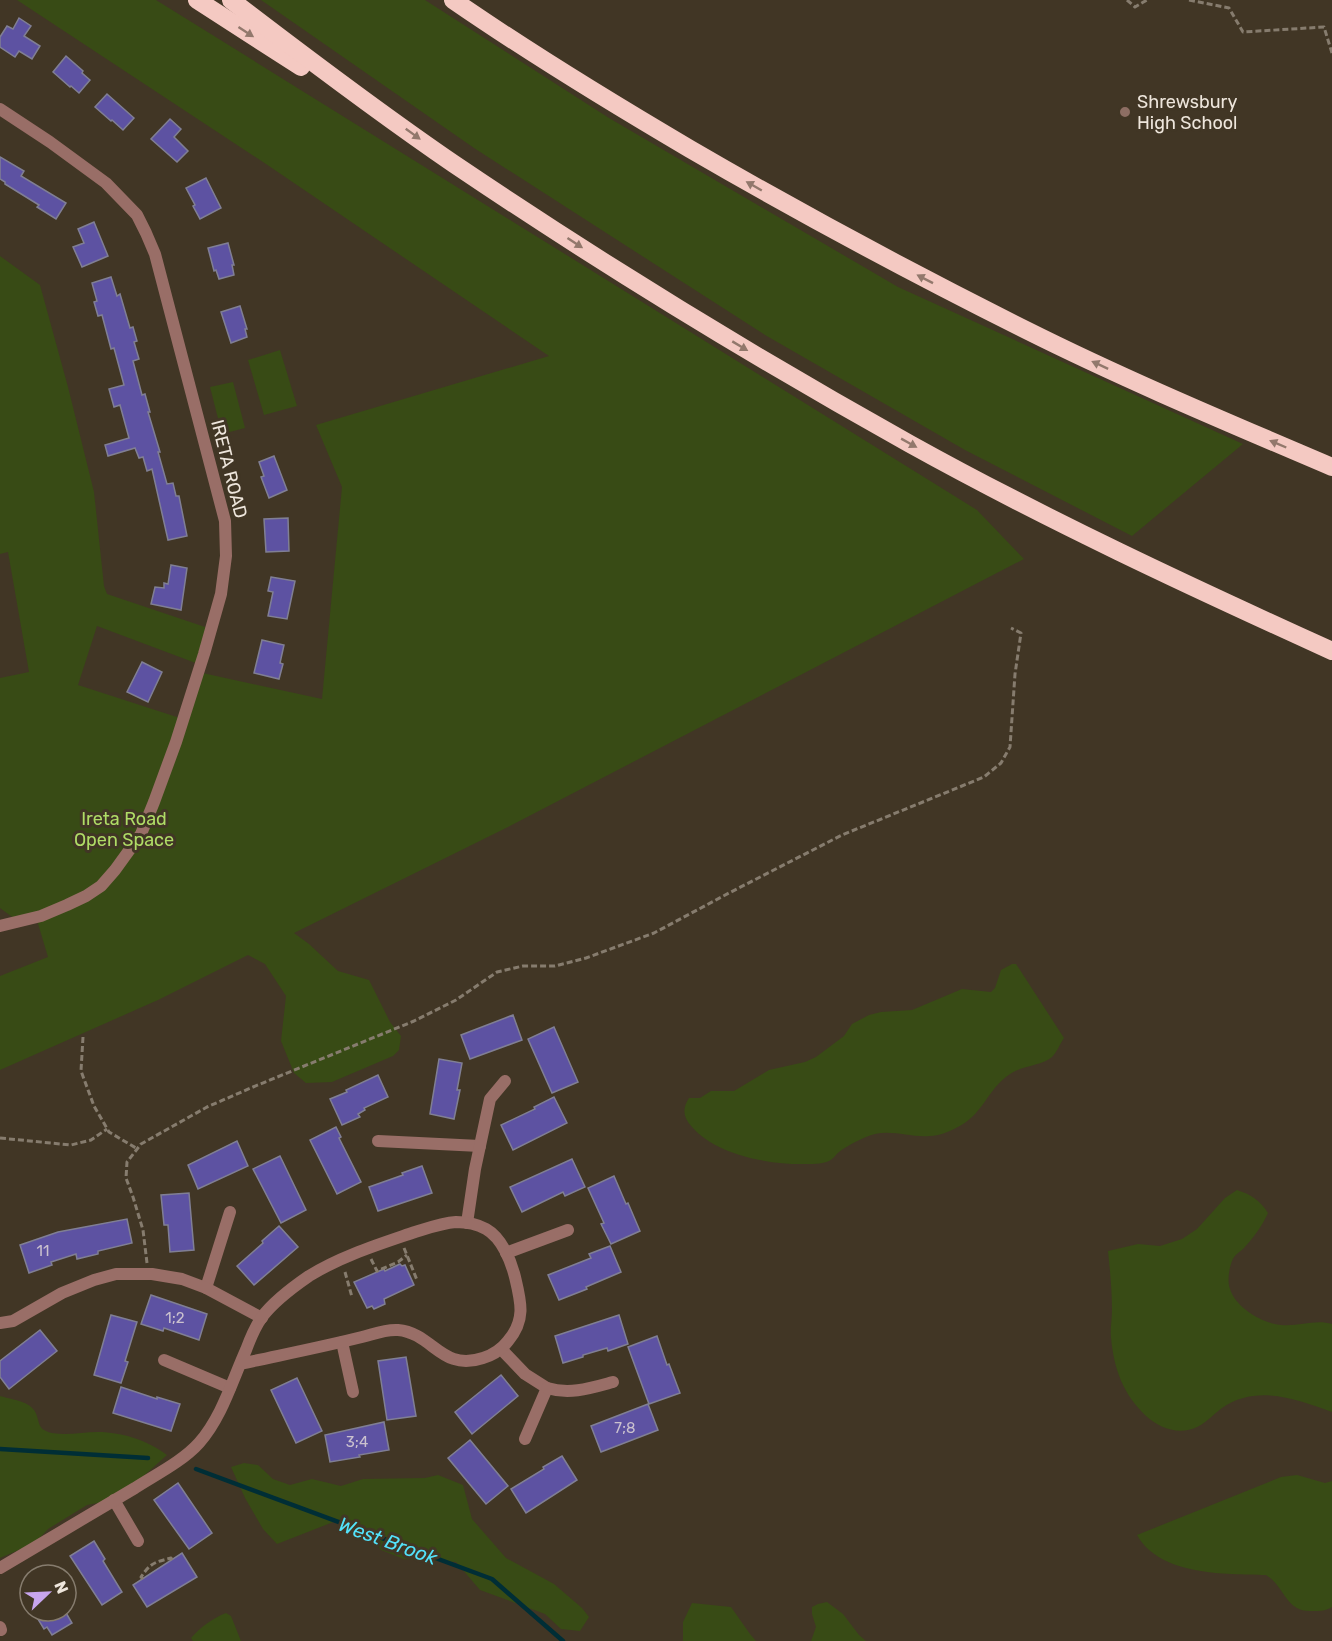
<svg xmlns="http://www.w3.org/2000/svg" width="1332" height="1641" font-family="Rubik,sans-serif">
  <rect width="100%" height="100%" fill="#413625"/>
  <g fill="#384b15">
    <polygon points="17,0 156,0 977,510 1024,559 506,828 294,933 309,944 338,971 369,980 390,1022 401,1036 399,1050 393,1056 332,1082 306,1083 294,1073 281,1041 286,996 265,964 248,955 158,1000 0,1070 0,976 48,957 36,917 19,922 0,908 0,678 29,672 8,552 0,554 0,256 40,285 68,387 94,492 104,586 107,594 211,629 201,665 97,626 78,685 183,719 198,672 322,699 342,487 316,425 549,356 263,162"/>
    <polygon points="261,0 425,0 609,118 898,287 1243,444 1132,536 965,450 765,335 474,148"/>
    <polygon points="280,350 297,406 264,415 248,360"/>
    <polygon points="233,382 245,428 222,434 210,387"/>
    <path d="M1012,964H1016L1020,970L1064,1038C1060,1044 1057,1052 1052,1057C1042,1066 1023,1065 1010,1074C987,1089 983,1116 956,1128C948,1132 939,1136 930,1136C912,1138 894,1130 875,1134C864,1137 848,1145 839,1152C836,1154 835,1157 832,1159C826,1164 814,1164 806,1164C770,1165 716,1155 692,1127C683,1117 682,1109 689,1098H700L711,1091H734L769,1070L805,1062L816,1057L844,1036L852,1024L869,1015L881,1012L912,1010L962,989L991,992L995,988L1001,970Z"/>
    <path d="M1237,1190C1250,1194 1261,1201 1268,1213C1262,1226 1254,1237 1244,1248C1240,1252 1234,1255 1232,1261C1229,1269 1227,1281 1230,1289C1236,1308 1262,1323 1281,1325C1298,1327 1315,1319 1332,1324V1412C1296,1399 1257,1384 1222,1408C1211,1416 1202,1428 1188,1430C1172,1433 1157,1426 1146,1416C1123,1394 1114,1369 1111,1338C1110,1329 1112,1319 1112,1310C1112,1291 1110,1270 1108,1251L1138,1244L1160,1246L1182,1239L1197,1229L1225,1198Z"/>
    <path d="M0,1396C10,1399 28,1401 34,1410C41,1420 35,1429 52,1433C67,1436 83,1432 98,1432C122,1432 149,1441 167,1455L129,1489L108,1501L87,1505L48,1529L35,1543L0,1558Z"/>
    <polygon points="244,1463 258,1465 273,1479 290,1485 312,1479 341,1486 363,1479 425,1478 438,1475 463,1485 472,1519 506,1558 554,1584 582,1608 589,1617 580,1631 561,1629 545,1614 480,1590 456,1562 404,1559 381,1550 369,1533 341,1519 277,1544 263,1529 245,1498 231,1467"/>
    <path d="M1297,1475L1325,1483L1332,1481V1607C1326,1611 1320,1611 1313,1611C1285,1613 1286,1587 1266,1575C1226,1574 1160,1576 1137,1535L1281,1477Z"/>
    <polygon points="827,1602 843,1614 859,1635 866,1641 811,1641 816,1627 812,1614 812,1607 818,1604"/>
    <polygon points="692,1603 731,1607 750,1634 756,1641 683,1641 683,1622"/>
    <path d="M226,1613L231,1616L241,1641H193L191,1638C201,1627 211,1619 226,1613Z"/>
  </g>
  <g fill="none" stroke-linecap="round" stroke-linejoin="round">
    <g stroke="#002e36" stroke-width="4.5">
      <polyline points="0,1449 148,1458"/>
      <polyline points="196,1469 492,1579 563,1641"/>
    </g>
  </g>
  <g fill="#5d52a2" stroke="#807f94" stroke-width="1.5">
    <polygon points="19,18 31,26 24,36 40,46 32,59 19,51 15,57 0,47 0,37 7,26 13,29"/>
    <polygon points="66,56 83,71 82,73 90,80 79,93 71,86 70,87 53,72"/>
    <polygon points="107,94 134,118 123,130 112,120 111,121 95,107"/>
    <polygon points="170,119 181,129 174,137 188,151 177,162 151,139"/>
    <polygon points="0,157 24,171 21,176 66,203 56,219 37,207 39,205 5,184 5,182 0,179"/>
    <polygon points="206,178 221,208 200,219 193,206 195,205 186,188"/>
    <polygon points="94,222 108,256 82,267 73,247 84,243 78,229"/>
    <polygon points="228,243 234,265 232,265 234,275 219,279 216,270 214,271 208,248"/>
    <polygon points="111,277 117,296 120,294 130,328 133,327 137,341 134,342 139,359 133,361 142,395 145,394 150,412 148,412 160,452 158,452 167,484 173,483 176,496 179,496 187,536 168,540 152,469 147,471 143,457 139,458 135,448 108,456 105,445 129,438 120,405 114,407 109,389 124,385 114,348 111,349 102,315 98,316 94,302 97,301 92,283"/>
    <polygon points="240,306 247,329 245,329 247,337 231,343 221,312"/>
    <polygon points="274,456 287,490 269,498 261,477 264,476 259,462"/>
    <polygon points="288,518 289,551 266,552 264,519"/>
    <polygon points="171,565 187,568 181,610 151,604 155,587 164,588 164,583 168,584"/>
    <polygon points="271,577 295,581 287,619 268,616 273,592 268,591"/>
    <polygon points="262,640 284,645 280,663 283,664 279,679 254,673"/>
    <polygon points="142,662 162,672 148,702 127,692"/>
    <polygon points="513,1015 522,1040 470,1059 461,1035"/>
    <polygon points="554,1027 578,1082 552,1093 528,1039"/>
    <polygon points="439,1059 462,1063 457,1090 460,1090 454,1119 430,1114"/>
    <polygon points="378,1075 388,1097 364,1108 365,1110 358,1114 360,1117 342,1125 330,1099 347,1092 346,1090"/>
    <polygon points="554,1097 567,1123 513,1150 501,1125 535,1109 534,1107"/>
    <polygon points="336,1127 341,1137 339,1138 361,1182 337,1194 310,1140"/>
    <polygon points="237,1141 248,1166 198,1189 188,1165"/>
    <polygon points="280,1156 306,1210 281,1223 253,1169"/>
    <polygon points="572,1159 585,1187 565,1196 563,1192 522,1212 510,1187"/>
    <polygon points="422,1166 432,1193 378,1211 369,1187 403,1175 402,1173"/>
    <polygon points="614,1176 626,1204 628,1203 640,1231 611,1244 601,1224 604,1223 588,1188"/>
    <polygon points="189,1193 194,1250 170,1252 168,1225 164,1225 161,1195"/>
    <polygon points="127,1219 132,1243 98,1251 98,1254 77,1259 76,1254 51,1262 52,1265 29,1273 20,1245 58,1232"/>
    <polygon points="279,1226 298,1247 254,1285 237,1266 263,1243 262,1241"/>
    <polygon points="610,1246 621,1272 586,1287 587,1289 559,1300 548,1275 591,1258 589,1254"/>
    <polygon points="400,1264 402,1266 405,1265 414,1285 384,1299 385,1304 374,1309 372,1306 367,1308 354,1282 384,1269 385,1271"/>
    <polygon points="151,1295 207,1314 199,1340 164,1328 163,1331 141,1324"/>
    <polygon points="111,1315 137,1322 125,1361 128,1362 121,1383 94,1375"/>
    <polygon points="619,1315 628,1344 608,1351 607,1348 583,1355 583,1357 563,1363 555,1336"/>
    <polygon points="40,1330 57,1351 9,1389 0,1377 0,1361"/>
    <polygon points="657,1336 667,1365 669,1364 680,1393 649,1404 628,1347"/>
    <polygon points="406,1357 416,1416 387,1420 378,1361"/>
    <polygon points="501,1375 518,1396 472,1434 455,1412"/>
    <polygon points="297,1378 322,1431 296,1443 271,1390"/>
    <polygon points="121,1387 157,1399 157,1397 180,1404 171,1431 113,1413"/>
    <polygon points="648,1404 658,1430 601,1452 591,1426"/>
    <polygon points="384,1422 389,1450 359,1455 360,1457 330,1462 325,1435"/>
    <polygon points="470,1440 508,1486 486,1504 448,1458"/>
    <polygon points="562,1456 577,1480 526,1513 511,1489 544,1469 543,1467"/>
    <polygon points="178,1483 212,1533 189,1549 154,1500"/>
    <polygon points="94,1541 105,1559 103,1561 122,1592 102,1605 70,1556"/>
    <polygon points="182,1553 197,1577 147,1607 133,1585"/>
    <polygon points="33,1611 65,1611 72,1623 52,1635 47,1627 44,1629"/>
  </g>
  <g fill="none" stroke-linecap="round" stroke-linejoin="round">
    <g stroke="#867c6e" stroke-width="3" stroke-dasharray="6 3" stroke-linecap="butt">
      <polyline points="1127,0 1135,7 1147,0"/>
      <polyline points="1189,0 1229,8 1243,32 1324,27 1332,53"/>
      <polyline points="83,1037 81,1071 94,1106 109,1132 136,1148"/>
      <polyline points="0,1138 71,1145 91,1140 107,1129"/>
      <polyline points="404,1248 417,1280"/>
      <polyline points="371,1259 377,1271 398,1262 407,1255"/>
      <polyline points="147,1263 143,1230 133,1197 126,1178 127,1162 141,1144 207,1107 253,1087 414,1021 456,1000 497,972 523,966 555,966 586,958 654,933 729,893 842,835 984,777 1001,763 1010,747 1015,674 1021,633 1011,628"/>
      <polyline points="345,1272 352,1297"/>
      <path d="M143,1579L141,1577C151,1562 156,1562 171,1558L172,1560"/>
    </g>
    <g stroke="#996e67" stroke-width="12">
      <polyline points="0,109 50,142 106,183 137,215 146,233 155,254 225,521 226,556 221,594 204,654 176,742 154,802 141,834 115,870 101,886 86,896 67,905 41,916 0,926"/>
      <polyline points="378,1141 480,1146"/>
      <polyline points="467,1223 475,1169 490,1099 505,1081"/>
      <polyline points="506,1253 568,1230"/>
      <polyline points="206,1288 230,1212"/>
      <polyline points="0,1323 13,1321 62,1293 94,1280 116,1274 152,1274 182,1279 206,1288 262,1318"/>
      <polyline points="342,1342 353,1392"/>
      <polyline points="502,1350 525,1374 547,1388 525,1439"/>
      <polyline points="164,1360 230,1388"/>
      <path d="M547,1388C570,1395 591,1388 613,1382"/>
      <polyline points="114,1500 138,1541"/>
      <path d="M0,1568C45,1541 90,1515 135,1488C155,1475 183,1461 199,1443C222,1417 232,1381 246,1350C250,1339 255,1327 262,1317C274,1301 293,1287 309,1276C341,1256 380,1244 415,1232C428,1228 442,1223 456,1222C466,1222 477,1224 486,1229C502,1238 511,1261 515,1277C521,1302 526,1320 508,1341C501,1350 493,1355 483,1358C441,1372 433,1333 398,1330C385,1329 374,1334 362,1337C322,1347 281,1355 240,1364"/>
      <polyline points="0,1627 1,1630"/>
    </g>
    <g stroke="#f4c9c2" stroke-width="18">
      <polyline points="197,0 301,67"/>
      <path d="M231,0C304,56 378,112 454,164C602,264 754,357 910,444C1047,520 1189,586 1332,651"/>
      <path d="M453,0C530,53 610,102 690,149C800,213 912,273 1026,330C1126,380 1229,423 1332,467"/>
    </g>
  </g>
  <defs><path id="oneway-solid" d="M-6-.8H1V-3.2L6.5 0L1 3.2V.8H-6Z" transform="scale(1.5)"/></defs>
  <g fill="#92786c">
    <use href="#oneway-solid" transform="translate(246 32) rotate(33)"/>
    <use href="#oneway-solid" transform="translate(413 134) rotate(36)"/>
    <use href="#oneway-solid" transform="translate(754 186) rotate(-150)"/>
    <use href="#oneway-solid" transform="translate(575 243) rotate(33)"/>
    <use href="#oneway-solid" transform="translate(925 279) rotate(-153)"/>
    <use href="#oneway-solid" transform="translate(740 346) rotate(31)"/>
    <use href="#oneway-solid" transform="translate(1100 365) rotate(-155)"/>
    <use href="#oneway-solid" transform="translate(909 443) rotate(29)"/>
    <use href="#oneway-solid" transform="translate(1278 444) rotate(-157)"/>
  </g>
  <circle fill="#8d6e63" stroke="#413625" stroke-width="2" cx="1125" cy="112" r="6"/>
  <g text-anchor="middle" stroke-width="6" stroke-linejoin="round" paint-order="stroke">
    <g font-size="15" fill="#cac1ce">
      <text x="43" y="1256">11</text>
      <text x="175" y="1323">1;2</text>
      <text x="625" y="1433">7;8</text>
      <text x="357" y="1447">3;4</text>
    </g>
    <g font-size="18" fill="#eee6dc" stroke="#413625" text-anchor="start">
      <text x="1137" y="108">Shrewsbury<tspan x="1137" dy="21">High School</tspan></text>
    </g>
    <g font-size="18" fill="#eee6dc" stroke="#413625">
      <text transform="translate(229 469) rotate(76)" y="6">IRETA ROAD</text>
    </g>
    <g font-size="18" fill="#afdc66" stroke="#413625">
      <text x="124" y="825">Ireta Road<tspan x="124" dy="21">Open Space</tspan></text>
    </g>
    <g font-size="20" font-style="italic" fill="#53e2fa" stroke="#413625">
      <text transform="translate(388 1541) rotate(20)" y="7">West Brook</text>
    </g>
  </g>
  <g transform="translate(48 1593) rotate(67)"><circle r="28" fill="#413625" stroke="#867c6e" stroke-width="1.5"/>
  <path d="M0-4.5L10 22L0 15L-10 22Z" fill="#c8a5ee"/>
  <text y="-9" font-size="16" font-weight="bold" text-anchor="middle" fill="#eee6dc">N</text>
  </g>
</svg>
